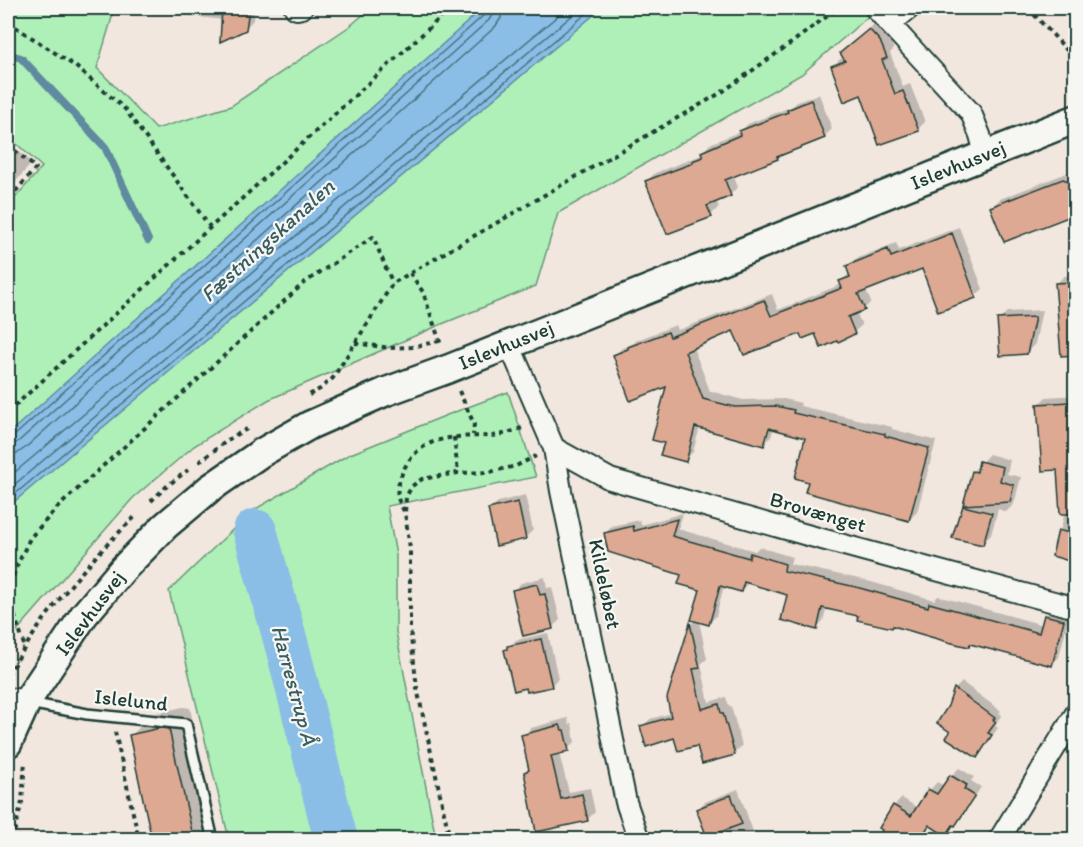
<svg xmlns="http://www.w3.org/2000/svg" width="1083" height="847" font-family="Itim,sans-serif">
  <rect width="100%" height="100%" fill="#f1e7df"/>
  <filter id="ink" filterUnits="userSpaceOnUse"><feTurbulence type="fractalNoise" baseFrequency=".0167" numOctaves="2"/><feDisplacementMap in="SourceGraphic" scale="12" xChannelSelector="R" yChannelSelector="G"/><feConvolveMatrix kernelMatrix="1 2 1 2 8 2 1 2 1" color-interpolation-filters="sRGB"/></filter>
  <g filter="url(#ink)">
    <g fill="#aff0b8" stroke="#679676" stroke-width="1.5">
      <polygon points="8,8 97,8 113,14 97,68 156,129 231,106 350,26 371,8 878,8 802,74 558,213 536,286 442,324 268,400 194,446 133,498 8,641 8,206 42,167 8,136"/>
      <polygon points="508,392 536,477 387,506 396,555 396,632 436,839 229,839 169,591 252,511 348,455 447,415"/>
    </g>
    <polygon fill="#8abee7" stroke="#5f8a9f" stroke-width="1.5" points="483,8 602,8 8,507 8,434"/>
    <g fill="#0003">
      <polygon points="124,8 241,9 255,8 253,20 245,29 223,20"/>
      <polygon points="877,22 887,34 894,49 890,53 903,87 910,84 925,122 918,129 862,94 833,67 840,59 845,58 850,45"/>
      <polygon points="819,94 832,129 824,137 781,154 777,158 733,175 738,187 730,195 716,200 719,207 711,215 647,181 655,173 699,156 710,144 741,131 748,124 793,106 797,102"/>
      <polygon points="8,142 32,163 10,188 8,186"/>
      <polygon points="1072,171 1076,173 1076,212 992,207 1000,199"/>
      <polygon points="959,227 983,289 975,296 923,267 866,290 871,302 864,309 856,312 862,325 854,332 734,329 693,347 710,391 743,400 784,399 801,403 800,406 892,427 892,429 936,441 917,512 909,520 810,480 807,436 774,427 771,437 763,445 700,427 693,452 685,460 666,442 668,384 615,355 622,348 634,343 637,340 676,325 678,330 772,294 778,310 842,284 841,281 850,273 848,266 855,259 896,243 899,250"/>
      <polygon points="1076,275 1076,317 1056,284 1064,276"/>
      <polygon points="1042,310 1035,344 1027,352 999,320 1007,312"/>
      <polygon points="1076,395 1076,561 1054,555 1069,496 1038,405 1046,397"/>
      <polygon points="989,454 1010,460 1007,474 1021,477 1014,504 1006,512 998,509 991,535 983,543 963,513 973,471"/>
      <polygon points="525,495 533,530 525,538 490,509 498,502"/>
      <polygon points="683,513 678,529 755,551 759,547 792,557 790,564 864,580 934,600 938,596 1043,625 1045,616 1052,608 1070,613 1059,657 1052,665 827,607 823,621 816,628 789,594 749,582 741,591 724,586 716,616 709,624 699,621 707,659 701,664 709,702 726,697 729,706 731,706 742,746 734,753 642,727 650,719 672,713 668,698 691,624 696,620 702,589 683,574 605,534 612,526 640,520 641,525"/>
      <polygon points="545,577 547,588 552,587 560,620 552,628 514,591 521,583"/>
      <polygon points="548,633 558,678 551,686 506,650 516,640"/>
      <polygon points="962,682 1001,711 999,713 1002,715 994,725 998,728 983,749 976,756 950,707 955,689"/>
      <polygon points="183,707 190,708 219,840 154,840 131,736 152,714"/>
      <polygon points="568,718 569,724 572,723 575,742 568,749 559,753 569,792 590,788 595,812 587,820 525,772 530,768 523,736 531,728"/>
      <polygon points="959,768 974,777 971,781 981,787 962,817 946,834 931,824 922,840 879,840 894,806 902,798 918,808 930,790 937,782 944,786 951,776"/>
      <polygon points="738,789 756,840 720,840 718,832 698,809 705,802"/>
      <polygon points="1059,833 1070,840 1052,840"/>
    </g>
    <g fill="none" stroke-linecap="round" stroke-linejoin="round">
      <g stroke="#4a717c" stroke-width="1.5">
        <polyline points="8,438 14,436 484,15 486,8"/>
        <polyline points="8,445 13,445 19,441 489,20 492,15 494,8"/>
        <polyline points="8,454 18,453 25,448 495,27 501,18 503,8"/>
        <polyline points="8,478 567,8"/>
        <polyline points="8,490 581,8"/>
        <polyline points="8,500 593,8"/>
      </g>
      <polyline stroke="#5f8a9f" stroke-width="8" points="8,54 21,58 105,147 148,240"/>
      <polyline stroke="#8abee7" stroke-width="44" points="255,531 288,650 336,840"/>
    </g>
    <g fill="#dea993" stroke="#1f3d34" stroke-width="1.5">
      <polygon points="222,8 249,8 246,30 220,42"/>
      <polygon points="869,29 880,41 887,58 882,60 895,94 903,91 919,131 879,145 861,95 844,102 831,66 845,61 840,53"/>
      <polygon points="811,100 825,138 777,157 778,159 725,180 731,196 707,206 712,217 667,234 645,181 693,163 692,161 703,157 701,152 740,135 739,131 788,112 787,110"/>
      <polygon points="1063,179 1071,182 1076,194 1076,214 1004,242 990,207"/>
      <polygon points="952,233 976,298 938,312 922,269 858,294 865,310 848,317 855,334 838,342 837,341 821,348 815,334 802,339 800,334 744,355 733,331 685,352 703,399 735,407 776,406 794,410 793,413 885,434 885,436 929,448 909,521 805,492 808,482 795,478 805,438 769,428 764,446 695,427 686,462 660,455 664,443 652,440 666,387 630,401 613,355 628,349 628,347 668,332 670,337 764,300 771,316 842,288 839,281 850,277 846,266 888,249 891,257"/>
      <polygon points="1076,282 1076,355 1061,356 1055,283"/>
      <polygon points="1035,317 1027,354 1000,356 997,319"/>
      <polygon points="1070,402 1072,428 1076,428 1076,514 1060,514 1057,470 1042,471 1037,404"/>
      <polygon points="979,461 1003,467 1000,481 1014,485 1010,502 963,505 972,471 977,472"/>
      <polygon points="518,502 526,539 496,546 488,509"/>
      <polygon points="963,506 992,513 983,545 952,538 959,515 960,515"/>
      <polygon points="677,519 672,536 749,558 750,553 785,564 784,571 856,587 928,607 929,603 1039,633 1044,615 1064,620 1052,666 970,644 969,647 948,642 893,626 892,628 857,620 858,616 822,608 817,630 781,620 787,595 744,582 741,592 720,586 709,625 691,620 700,590 678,584 681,575 608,552 604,533 633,526 634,531"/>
      <polygon points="1058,530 1076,535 1076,563 1052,556"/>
      <polygon points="537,584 540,595 545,594 553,629 523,636 512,590"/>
      <polygon points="690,623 700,668 693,669 702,709 719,704 721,713 723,713 735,755 702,764 697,746 678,751 674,738 646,747 640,726 671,717 667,698"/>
      <polygon points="541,639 552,687 527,692 526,688 514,691 504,650 507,649 507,646"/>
      <polygon points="954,688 995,718 993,720 996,722 988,733 992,735 977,758 946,738 950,732 937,723 948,706"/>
      <polygon points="560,725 562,730 564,730 569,751 564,752 564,753 551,756 561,799 582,794 588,821 536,832 524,772 529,770 521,735"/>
      <polygon points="160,728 169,729 194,840 152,840 129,735"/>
      <polygon points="950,775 967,785 964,789 975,796 955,826 953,825 946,836 929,825 920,840 877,840 882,830 879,828 893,805 911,816 928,789 937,794"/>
      <polygon points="731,795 742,824 707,837 696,809"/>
    </g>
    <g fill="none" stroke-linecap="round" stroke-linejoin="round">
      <g stroke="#1f3d34" stroke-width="14">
        <polyline id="lane" points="29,703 87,714 186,724 213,840"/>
      </g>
      <g stroke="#1f3d34" stroke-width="24">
        <g id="street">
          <polyline points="295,8 297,9 302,8"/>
          <polyline points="875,8 971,113 980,135 985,154"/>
          <polyline points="890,24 910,8"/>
          <polyline points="509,344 554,448 561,491 626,802 639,840"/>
          <polyline points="554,448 610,479 807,535 1076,608"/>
          <polyline points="8,698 27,701"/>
          <polyline points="999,840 1076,713"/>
        </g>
      </g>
      <g stroke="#1f3d34" stroke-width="32">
        <polyline id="secondary" points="8,743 27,701 84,615 123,569 165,526 209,489 261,453 310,425 385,392 448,369 1076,119"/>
      </g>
      <g stroke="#1f3d34" stroke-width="4" stroke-dasharray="4.5 4.5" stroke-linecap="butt">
        <polyline points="1028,8 1076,60"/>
        <polyline points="8,22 75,66 125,109 210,227"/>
        <polyline points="8,145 36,168 8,200"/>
        <polyline points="410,273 423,292 441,345"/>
        <polyline points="355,343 390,348 412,347 439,341"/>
        <polyline points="459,391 474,424 473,435"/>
        <polyline points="309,395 320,389 333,378 393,283 722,92 794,41 838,8"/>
        <polyline points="8,412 451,8"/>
        <polyline points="454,437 458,473"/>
        <polyline points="199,462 232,437 247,429"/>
        <polyline points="151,501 167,486 188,470"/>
        <path d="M404,511C402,507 399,502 398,498C396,490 400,478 403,471C421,433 457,437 492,436C503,435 514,431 524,427"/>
        <path d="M24,645L8,595L15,570L30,538L58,507L304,283L373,237C380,252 385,268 393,283"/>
        <path d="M8,675C42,616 87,562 137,515"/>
        <polyline points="115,732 139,840"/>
        <polyline points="12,840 22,802 25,761"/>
        <polyline points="450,840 417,688 410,629 410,549 405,513 406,497 412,486 422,479 458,473 490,472 516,466 536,456"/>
      </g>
      <use href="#lane" stroke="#f6f6f2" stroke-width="9"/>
      <use href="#street" stroke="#f6f6f2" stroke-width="20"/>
      <use href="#secondary" stroke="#f6f6f2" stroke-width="27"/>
    </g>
  </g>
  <g text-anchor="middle" stroke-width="4.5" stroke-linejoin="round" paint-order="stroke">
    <g font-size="21" fill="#1f3d34" stroke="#f6f6f2">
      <text transform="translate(958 165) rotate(-22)" y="7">Islevhusvej</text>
      <text transform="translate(506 345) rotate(-22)" y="7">Islevhusvej</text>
      <text transform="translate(818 512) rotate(16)" y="7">Brovænget</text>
      <text transform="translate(605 584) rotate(78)" y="7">Kildeløbet</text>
      <text transform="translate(90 613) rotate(-53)" y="7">Islevhusvej</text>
      <text transform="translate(131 700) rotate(6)" y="7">Islelund</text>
    </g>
    <g font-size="22" font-style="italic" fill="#3a5d61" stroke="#f6f6f2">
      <text transform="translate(267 240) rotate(-42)" y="8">Fæstningskanalen</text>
      <text transform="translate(295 685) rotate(75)" y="8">Harrestrup Å</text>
    </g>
  </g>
  <rect width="1083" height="847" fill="none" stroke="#f6f6f2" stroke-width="30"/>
  <rect x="15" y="15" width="1053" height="817" fill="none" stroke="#1f3d34" stroke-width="2" filter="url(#ink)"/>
</svg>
